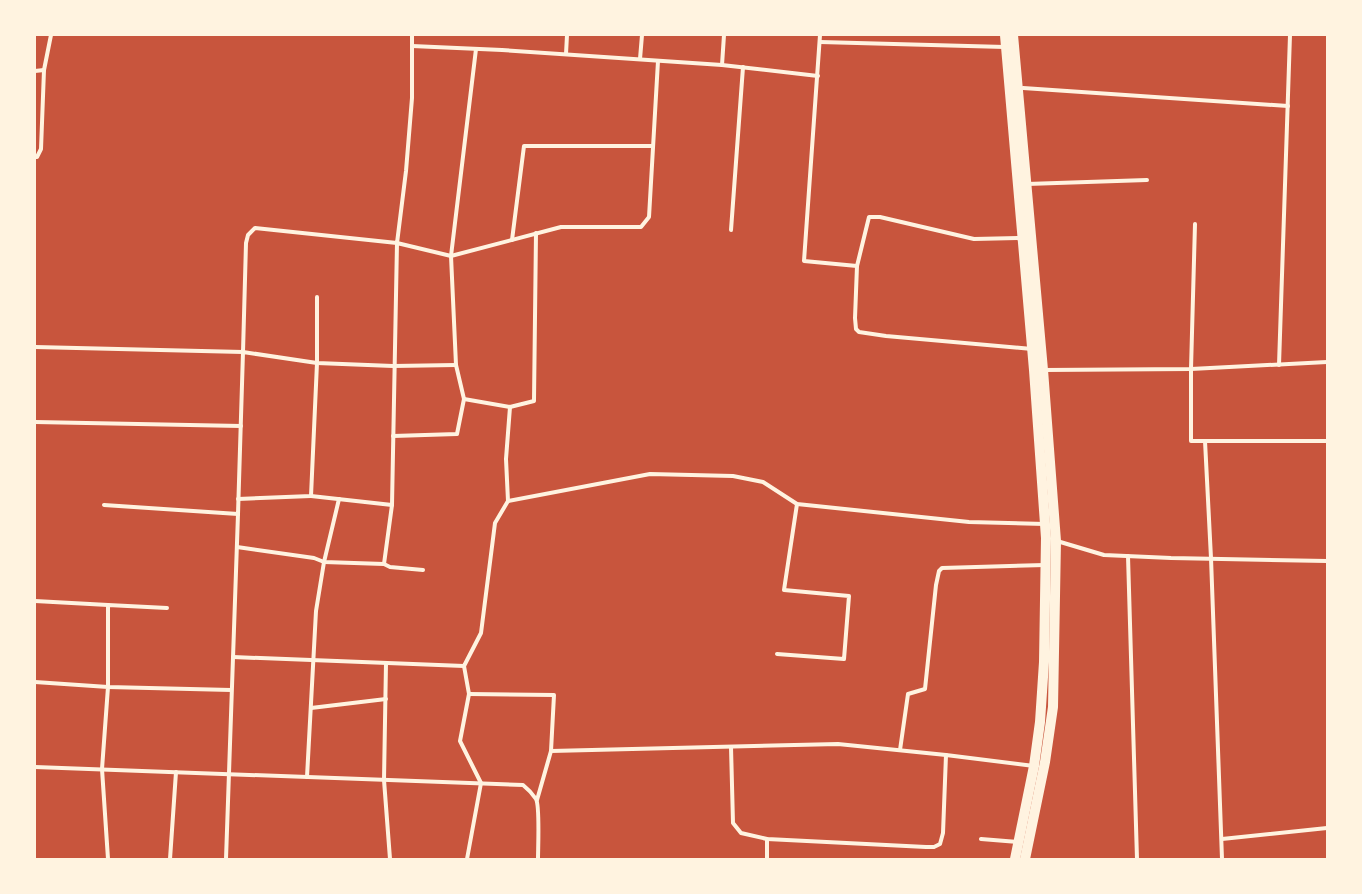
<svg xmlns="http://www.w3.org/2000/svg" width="1362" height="894" font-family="Overpass,sans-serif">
  <rect width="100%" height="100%" fill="#c8553d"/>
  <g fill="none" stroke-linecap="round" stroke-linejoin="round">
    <g stroke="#fff3e0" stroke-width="4">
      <polyline points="820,35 804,261 857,266"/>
      <polyline points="820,42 1005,47"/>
      <polyline points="412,46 502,50 722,65 818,76"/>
      <polyline points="476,49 451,256 456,365 464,399 510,407 534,401 536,233"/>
      <polyline points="566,54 567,35"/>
      <polyline points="640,59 642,35"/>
      <polyline points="722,65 724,35"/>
      <polyline points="35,71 44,70"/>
      <polyline points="1023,88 1288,106"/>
      <polyline points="35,157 37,157 41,149 44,70 51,35"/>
      <polyline points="1027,184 1147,180"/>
      <polyline points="1195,224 1191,369 1191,441 1327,441"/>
      <polyline points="731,230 743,67"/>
      <polyline points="1022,238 974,239 880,217 869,217 857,266 855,318 856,329 859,332 886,336 1032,349"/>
      <polyline points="512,240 524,146 653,146"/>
      <polyline points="35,347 243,352 246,243 248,235 255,228 397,243 406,171 412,98 412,35"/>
      <polyline points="1279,365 1290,35"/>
      <polyline points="1044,370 1191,369 1327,362"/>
      <polyline points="35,422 241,426"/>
      <polyline points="393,436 457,434 464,399"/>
      <polyline points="1205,441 1211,558 1222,859"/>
      <polyline points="311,496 392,505"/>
      <polyline points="238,499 311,496 317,363 317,297"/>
      <polyline points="508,501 650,474 733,476 763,482 797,504 969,522 1045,524"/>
      <polyline points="104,505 238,514 243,352 317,363 393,366 456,365"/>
      <polyline points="1057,541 1104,555 1171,558 1327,561"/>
      <polyline points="237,547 314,558 324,562 384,564 390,567 423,570"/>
      <polyline points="1128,556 1137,859"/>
      <polyline points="384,564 392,505 397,243 451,256 561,227 641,227 649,217 658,61"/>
      <polyline points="35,601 108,605"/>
      <polyline points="167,608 108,605 108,687 231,690"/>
      <polyline points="777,654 844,659 849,596 784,590 797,504"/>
      <polyline points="233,657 464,666 481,633 495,523 508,501 506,459 510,407"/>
      <polyline points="386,663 384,780 390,859"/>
      <polyline points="464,666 469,694 460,741 481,783 467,859"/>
      <polyline points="35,682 108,687 102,769 108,859"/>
      <polyline points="469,694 554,695 551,751"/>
      <polyline points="311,708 386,699"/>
      <polyline points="731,747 733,823 741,833 767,839 926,847 934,847 940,844 943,833 946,755"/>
      <polyline points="900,750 908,694 925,689 936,585 939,571 942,568 1045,565"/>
      <path d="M35,767L523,785C528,789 532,793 536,799C540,806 538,848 538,859"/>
      <polyline points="307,777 316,611 324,562 339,499"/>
      <polyline points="537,800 551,751 838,744 946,755 1034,766"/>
      <polyline points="981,839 1018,842"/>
      <polyline points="1222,839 1327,828"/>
      <polyline points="170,859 176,772"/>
      <polyline points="226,859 238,514"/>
      <polyline points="767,859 767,839"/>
    </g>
    <g stroke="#fff3e0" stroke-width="10">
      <polyline points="1005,35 1034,370 1046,538 1044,662 1040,722 1034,766 1015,859"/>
      <polyline points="1013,35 1043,370 1056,541 1053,707 1045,762 1025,859"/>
    </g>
  </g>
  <rect width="1362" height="894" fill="none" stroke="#fff3e0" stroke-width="72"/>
</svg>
